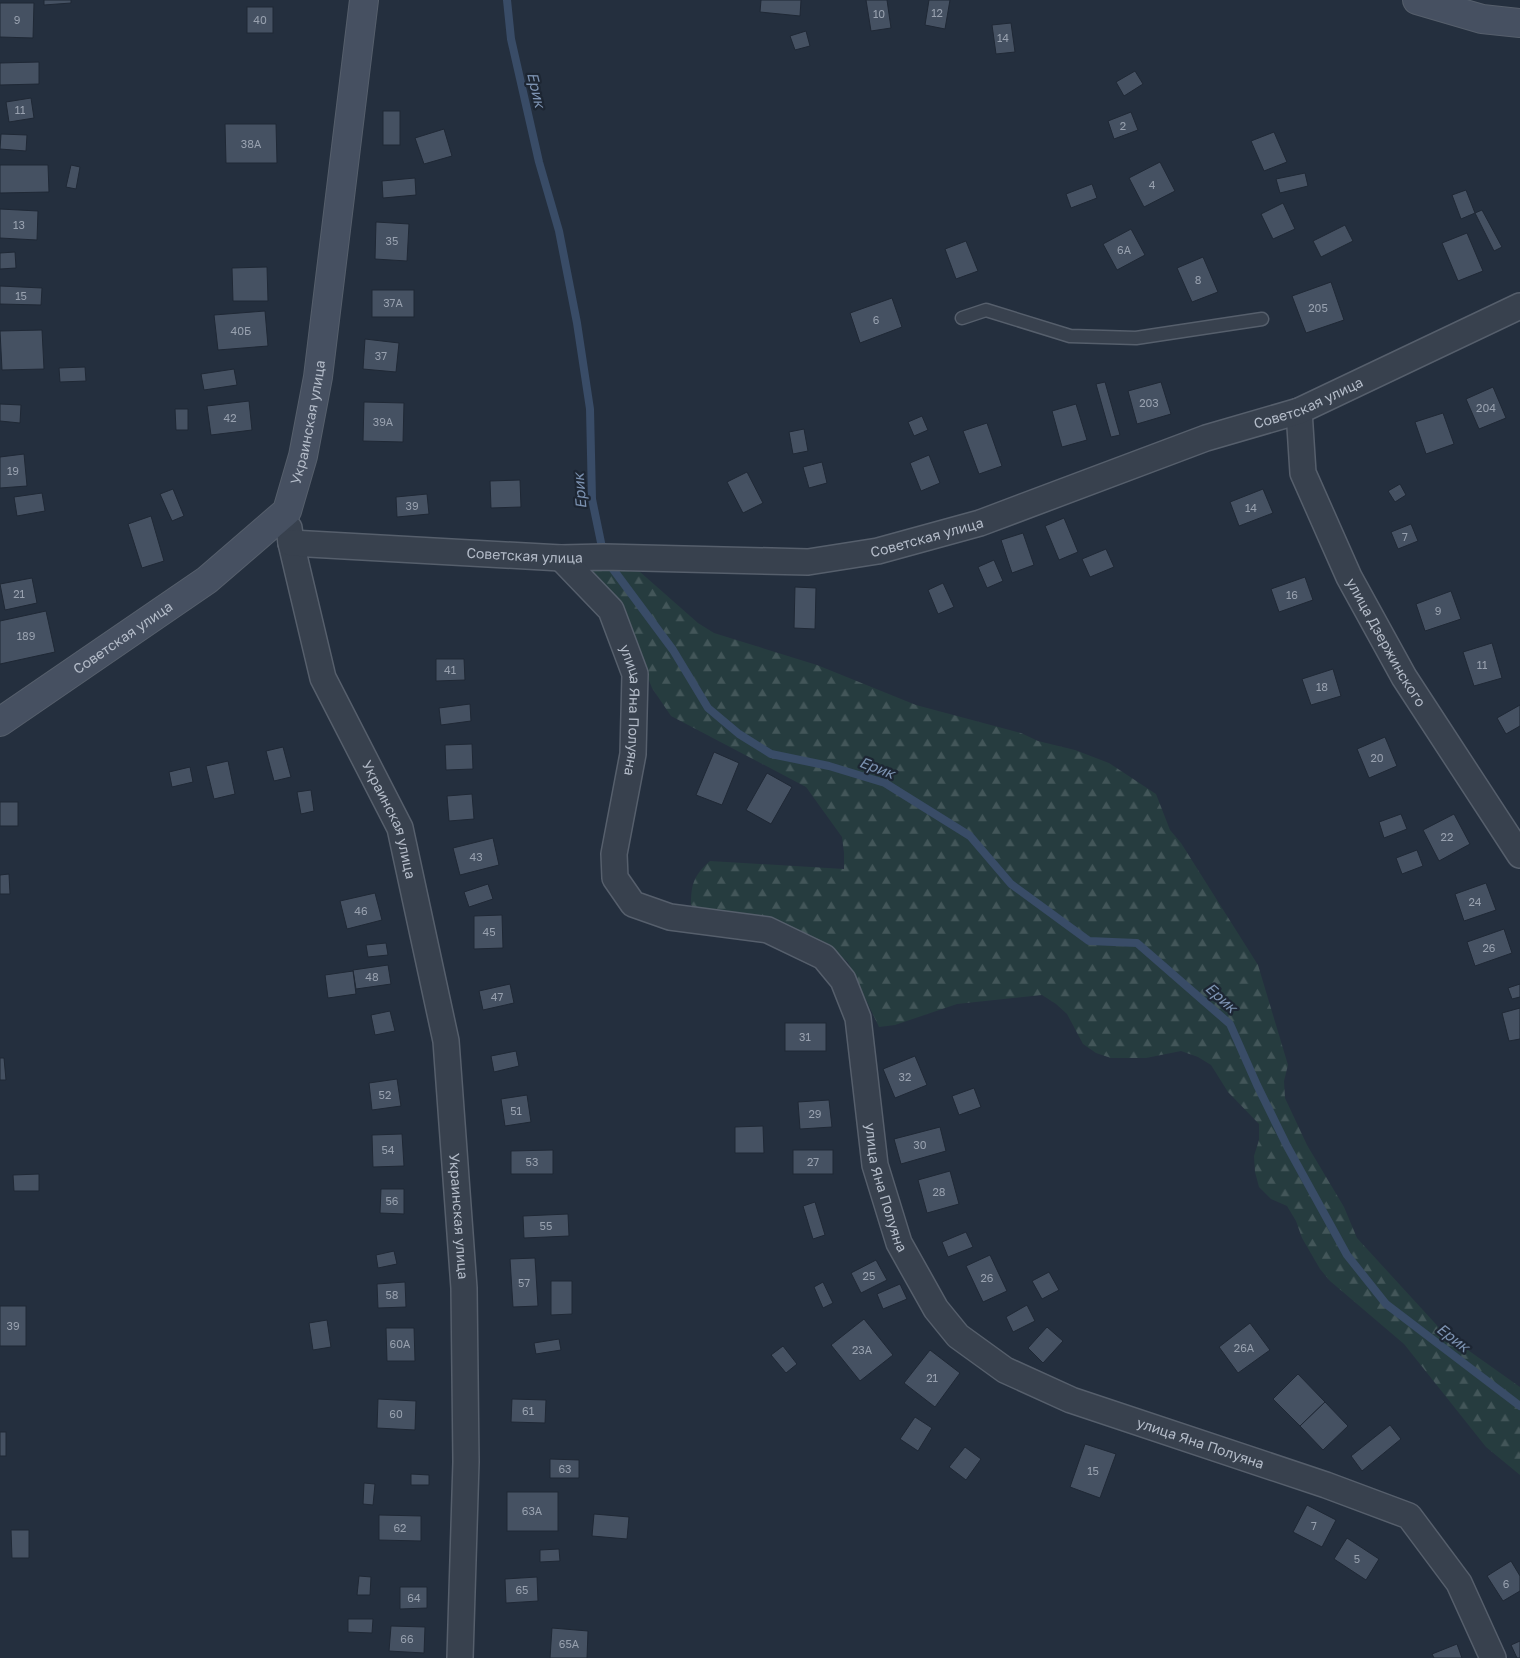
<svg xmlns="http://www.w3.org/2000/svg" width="1520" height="1658" font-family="'Golos Text',sans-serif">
  <defs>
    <pattern id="forest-firs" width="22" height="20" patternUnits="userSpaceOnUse" patternTransform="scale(1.25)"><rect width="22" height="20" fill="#263c3f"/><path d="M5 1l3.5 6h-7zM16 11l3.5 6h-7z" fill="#435659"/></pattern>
  </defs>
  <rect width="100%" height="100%" fill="#242f3e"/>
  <path fill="url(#forest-firs)" d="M583,564L639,571L698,623L714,633L817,665L916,705L1021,733L1038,741L1075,750L1109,763L1156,794L1170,830L1181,843L1258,965L1288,1065L1284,1081L1285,1098L1307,1145L1344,1207L1357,1238L1444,1333L1520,1387V1475L1486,1447L1404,1344L1330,1281L1320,1269L1302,1238L1296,1221L1287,1206L1271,1199L1259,1187L1255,1172L1254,1156L1259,1140V1124L1228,1092L1211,1065L1198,1057L1181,1051L1146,1058H1111L1096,1053L1083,1044L1067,1014L1056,1004L1042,995L957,1004L895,1025L879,1027L848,962L834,951L705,915L691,905C691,884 694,875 710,861L844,869V853L842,837L806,787L671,716L652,688L646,673L625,608Z"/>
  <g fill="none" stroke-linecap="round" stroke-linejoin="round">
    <polyline stroke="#394c67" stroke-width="8" points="507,0 511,39 539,162 559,231 577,323 590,409 592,499 604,557 673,650 708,708 739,734 771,754 829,766 885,783 970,836 1011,884 1089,941 1137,943 1230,1024 1257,1085 1287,1146 1347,1255 1386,1304 1520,1406"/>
  </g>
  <g fill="#455162" stroke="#1f2835">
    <polygon points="44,0 71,0 71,3 44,5"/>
    <polygon points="761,0 801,0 800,16 760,12"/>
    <polygon points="866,0 887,0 891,28 871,31"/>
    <polygon points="929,0 950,0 945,29 925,25"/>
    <polygon points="0,3 34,3 33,38 0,37"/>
    <rect x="247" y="7" width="26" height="26"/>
    <polygon points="1011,23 1015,52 996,54 992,25"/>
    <polygon points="806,31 810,46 795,50 790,36"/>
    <polygon points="39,62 39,84 0,85 0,63"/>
    <polygon points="1135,71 1143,84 1124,96 1116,82"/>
    <polygon points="31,98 34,118 9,122 6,102"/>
    <rect x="383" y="111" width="17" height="34"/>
    <polygon points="1131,112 1138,130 1114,139 1108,121"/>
    <polygon points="225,124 276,124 277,163 226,163"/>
    <polygon points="444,129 452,156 424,164 415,138"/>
    <polygon points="1274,132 1287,162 1264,171 1251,141"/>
    <polygon points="1,134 27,135 26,151 0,149"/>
    <polygon points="1160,162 1175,191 1144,207 1129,178"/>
    <polygon points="0,165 48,165 49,192 0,193"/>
    <polygon points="71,165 80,167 76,189 66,187"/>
    <polygon points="1305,173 1308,186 1280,193 1276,179"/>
    <polygon points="415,178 416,195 383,198 382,181"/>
    <polygon points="1092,184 1097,198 1071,208 1066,194"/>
    <polygon points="1466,190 1475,213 1461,219 1452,195"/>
    <polygon points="1283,203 1295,229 1273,239 1261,214"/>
    <polygon points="0,209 38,211 37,240 0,238"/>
    <polygon points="1482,210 1502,247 1494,251 1475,213"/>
    <polygon points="376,222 409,224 407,261 375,259"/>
    <polygon points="1345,225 1353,241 1321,257 1313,241"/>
    <polygon points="1131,229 1145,255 1117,270 1103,244"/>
    <polygon points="1467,233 1483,271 1458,281 1442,243"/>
    <polygon points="966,241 978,271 956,279 945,249"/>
    <polygon points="15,252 16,268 0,269 0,253"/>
    <polygon points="1203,257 1218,292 1192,302 1177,268"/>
    <polygon points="267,267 268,301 233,301 232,268"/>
    <polygon points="1331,282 1344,320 1306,333 1292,296"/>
    <polygon points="0,286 42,288 41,305 0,304"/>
    <rect x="372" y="290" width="42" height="27"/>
    <polygon points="892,298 902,327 860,343 850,313"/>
    <polygon points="265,311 268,346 218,350 214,315"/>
    <polygon points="42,330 44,369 2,370 0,331"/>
    <polygon points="365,339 399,343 396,372 363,369"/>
    <polygon points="85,367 86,381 60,382 59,368"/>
    <polygon points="234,369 237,385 204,390 201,374"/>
    <polygon points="1105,382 1120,435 1111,437 1096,384"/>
    <polygon points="1161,382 1171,414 1137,424 1128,391"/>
    <polygon points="1493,387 1506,418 1479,429 1466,399"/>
    <polygon points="249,401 252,430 211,435 207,406"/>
    <polygon points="364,402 404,403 403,442 363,441"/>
    <polygon points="0,404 21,405 20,423 0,421"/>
    <polygon points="1076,404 1087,440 1062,447 1052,411"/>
    <polygon points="175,409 188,409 188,430 176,430"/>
    <polygon points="1443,413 1454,444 1426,454 1415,422"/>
    <polygon points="922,416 928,430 914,436 908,422"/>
    <polygon points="987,423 1002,466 979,474 963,431"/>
    <polygon points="804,429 808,451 793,454 789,432"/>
    <polygon points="24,454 27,486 0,488 0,457"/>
    <polygon points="929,455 940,483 921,491 910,463"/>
    <polygon points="822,462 827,483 809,488 803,467"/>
    <polygon points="747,472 763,503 743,513 727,482"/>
    <polygon points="520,480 521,507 491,508 490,481"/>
    <polygon points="1400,484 1406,495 1395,502 1388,491"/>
    <polygon points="173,489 184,516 172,521 160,494"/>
    <polygon points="1263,489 1273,513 1239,526 1230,502"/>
    <polygon points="42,493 45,511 17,516 14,497"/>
    <polygon points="427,494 429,514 397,517 396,497"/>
    <polygon points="151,516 164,561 142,568 128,524"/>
    <polygon points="1064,518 1078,552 1059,560 1045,526"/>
    <polygon points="1411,524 1418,541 1398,549 1391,532"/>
    <polygon points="1023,533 1034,565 1012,573 1001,540"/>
    <polygon points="1106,549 1114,567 1090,577 1082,559"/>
    <polygon points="994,560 1003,581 987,588 978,567"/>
    <polygon points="1305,577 1313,600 1279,612 1271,589"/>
    <polygon points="32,578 37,603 5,610 0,584"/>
    <polygon points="943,583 954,607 938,614 928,590"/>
    <polygon points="795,587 816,588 815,629 794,628"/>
    <polygon points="1451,591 1461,619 1425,631 1416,604"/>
    <polygon points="46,611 55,652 0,664 0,621"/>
    <polygon points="1492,643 1502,678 1474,686 1463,652"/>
    <polygon points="436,659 464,659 465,680 436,681"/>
    <polygon points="1333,669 1341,696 1311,705 1302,679"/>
    <polygon points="470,704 471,721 441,725 439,708"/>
    <polygon points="1520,705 1520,726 1506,734 1497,718"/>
    <polygon points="1385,737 1397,766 1369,778 1357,749"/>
    <polygon points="472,744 473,769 446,770 445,745"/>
    <polygon points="283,747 291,777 274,781 266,751"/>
    <polygon points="714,752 739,763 722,805 696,795"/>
    <polygon points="228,761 235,794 214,799 206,766"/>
    <polygon points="190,767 193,782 172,787 169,772"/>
    <polygon points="767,773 792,787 771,824 746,810"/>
    <polygon points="311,790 314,811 301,814 297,792"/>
    <polygon points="472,794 474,819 449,821 447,796"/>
    <rect x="0" y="802" width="18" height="24"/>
    <polygon points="1401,814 1407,829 1384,838 1379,822"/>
    <polygon points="1454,814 1470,844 1439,861 1423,830"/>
    <polygon points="493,838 499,865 460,875 453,848"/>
    <polygon points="1417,850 1423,866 1402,874 1396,858"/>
    <polygon points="9,874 10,894 0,894 0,875"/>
    <polygon points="1486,883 1496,910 1464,921 1455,894"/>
    <polygon points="488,884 493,899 469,907 464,892"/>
    <polygon points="375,893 382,920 347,929 340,901"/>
    <polygon points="502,915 503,948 474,949 474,916"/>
    <polygon points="1504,929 1512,953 1475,966 1467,942"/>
    <polygon points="386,943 388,955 368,957 366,945"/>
    <polygon points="388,965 391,984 356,989 353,970"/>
    <polygon points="353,971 356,994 328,998 325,975"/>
    <polygon points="510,984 514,1003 483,1010 479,991"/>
    <polygon points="1520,984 1520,997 1512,999 1508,988"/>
    <polygon points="1520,1008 1520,1039 1509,1041 1502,1013"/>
    <polygon points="390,1011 395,1031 375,1035 371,1015"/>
    <rect x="785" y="1023" width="41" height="28"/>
    <polygon points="516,1051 519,1066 494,1072 491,1056"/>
    <polygon points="915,1056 927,1085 895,1098 883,1069"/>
    <polygon points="0,1058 4,1058 6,1080 0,1080"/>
    <polygon points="397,1079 401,1106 372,1110 369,1083"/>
    <polygon points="974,1088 981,1107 959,1115 952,1096"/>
    <polygon points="527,1095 531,1122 505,1126 501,1099"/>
    <polygon points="829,1100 832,1127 800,1129 798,1102"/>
    <polygon points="763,1126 764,1153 735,1153 735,1127"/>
    <polygon points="940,1127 946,1151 901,1164 894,1139"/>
    <polygon points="402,1134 404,1166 373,1167 372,1135"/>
    <polygon points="553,1150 553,1174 511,1174 511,1151"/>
    <rect x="793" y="1150" width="40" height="24"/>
    <polygon points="950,1171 959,1204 927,1213 918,1180"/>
    <polygon points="39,1174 39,1191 14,1191 13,1175"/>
    <polygon points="381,1189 404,1189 404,1214 380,1213"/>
    <polygon points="815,1202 825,1235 813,1239 803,1206"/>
    <polygon points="568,1214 569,1236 524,1238 523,1216"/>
    <polygon points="966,1232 973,1247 948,1257 942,1242"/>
    <polygon points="394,1251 397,1264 378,1268 376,1255"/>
    <polygon points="990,1255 1007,1291 983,1302 966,1266"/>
    <polygon points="535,1258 538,1306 513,1307 510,1259"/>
    <polygon points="876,1260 887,1280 861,1293 851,1273"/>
    <polygon points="1049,1272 1059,1290 1042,1299 1032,1281"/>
    <polygon points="551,1281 572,1281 572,1314 551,1315"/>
    <polygon points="405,1282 406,1307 378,1308 377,1284"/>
    <polygon points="823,1282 833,1303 823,1308 814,1287"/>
    <polygon points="900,1284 907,1299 883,1309 877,1294"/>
    <polygon points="1027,1305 1035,1321 1013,1332 1006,1317"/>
    <rect x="0" y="1306" width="26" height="40"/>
    <polygon points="864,1319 893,1355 860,1381 831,1345"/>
    <polygon points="327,1320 331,1347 313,1350 309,1323"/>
    <polygon points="1250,1323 1270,1350 1238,1373 1219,1347"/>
    <polygon points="1047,1327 1063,1341 1043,1363 1028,1348"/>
    <polygon points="386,1328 414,1328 415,1361 387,1361"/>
    <polygon points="559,1339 561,1350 536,1354 534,1343"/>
    <polygon points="783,1346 797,1364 786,1373 771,1355"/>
    <polygon points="930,1350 960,1373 935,1407 904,1383"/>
    <polygon points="1298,1374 1325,1402 1300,1426 1273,1399"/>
    <polygon points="378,1399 416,1401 415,1430 377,1428"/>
    <polygon points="512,1399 546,1400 545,1423 511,1422"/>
    <polygon points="1325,1402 1348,1426 1323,1450 1300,1426"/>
    <polygon points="915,1417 932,1428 918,1451 900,1439"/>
    <polygon points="1390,1425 1401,1439 1362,1471 1351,1456"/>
    <rect x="0" y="1432" width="6" height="24"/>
    <polygon points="1085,1444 1116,1454 1100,1498 1070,1487"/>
    <polygon points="965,1447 981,1459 966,1480 949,1467"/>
    <polygon points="550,1459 579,1460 579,1478 550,1478"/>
    <polygon points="411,1474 429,1475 429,1485 411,1485"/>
    <polygon points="364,1483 375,1484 373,1505 363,1504"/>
    <rect x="507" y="1492" width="51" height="39"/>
    <polygon points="1307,1505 1336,1520 1322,1547 1293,1532"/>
    <polygon points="594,1514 629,1517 627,1539 592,1536"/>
    <polygon points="379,1515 421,1516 421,1541 379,1540"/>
    <polygon points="11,1530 29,1530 29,1558 12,1558"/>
    <polygon points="1347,1538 1379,1559 1366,1580 1334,1559"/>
    <polygon points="559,1549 560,1561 540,1562 540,1550"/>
    <polygon points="1511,1561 1520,1576 1520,1591 1503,1601 1487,1576"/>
    <polygon points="359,1576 371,1577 370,1595 357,1595"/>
    <polygon points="537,1577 538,1601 506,1603 505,1579"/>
    <polygon points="400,1587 427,1587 427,1608 400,1609"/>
    <polygon points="348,1619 373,1619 372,1633 348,1632"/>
    <polygon points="391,1626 425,1627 424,1653 389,1651"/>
    <polygon points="552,1628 588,1631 587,1658 550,1658"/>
    <polygon points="1520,1641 1520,1658 1517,1658 1511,1645"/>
    <polygon points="1457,1644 1462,1658 1434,1658 1432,1654"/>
  </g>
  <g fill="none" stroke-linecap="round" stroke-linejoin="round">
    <g stroke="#565f6c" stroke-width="15">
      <polyline id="lane" points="962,318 986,310 1070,336 1136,338 1262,319"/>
    </g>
    <g stroke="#565f6c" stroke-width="28">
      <g id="street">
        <path id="s1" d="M1299,411L1303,473L1349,577L1404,677L1520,855"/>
        <path id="s2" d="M289,528L291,543L323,678L400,828L446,1041L464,1288L466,1462L460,1658"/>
        <path id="s3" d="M291,543L561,558L604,557L808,562L878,551L980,523L1206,438L1299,411L1520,306"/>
        <path id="s4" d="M561,558L611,610L635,674L633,754L614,854L615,878L633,904L670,917L768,930L824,957L843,980L858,1018L875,1165L899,1243L936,1309L958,1336L1005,1370L1071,1400L1326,1485L1409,1516L1459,1583L1493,1658"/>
      </g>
    </g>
    <g stroke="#565f6c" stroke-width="30">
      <g id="secondary">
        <polyline points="1417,0 1482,19 1520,23"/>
        <path id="s5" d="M0,722L207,580L287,511L303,456L318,377L364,0"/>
      </g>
    </g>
    <use href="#lane" stroke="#38414e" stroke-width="12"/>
    <use href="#street" stroke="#38414e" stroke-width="25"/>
    <use href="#secondary" stroke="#465061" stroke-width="28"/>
  </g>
  <g text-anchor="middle" stroke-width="4.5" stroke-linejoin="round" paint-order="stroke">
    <g font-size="11" fill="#98a1af">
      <text x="937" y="17">12</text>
      <text x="879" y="18">10</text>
      <text x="17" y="24">9</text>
      <text x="260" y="24">40</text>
      <text x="1003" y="42">14</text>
      <text x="20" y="114">11</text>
      <text x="1123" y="130">2</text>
      <text x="251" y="148">38А</text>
      <text x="1152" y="189">4</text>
      <text x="19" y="229">13</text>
      <text x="392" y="245">35</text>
      <text x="1124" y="254">6А</text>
      <text x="1198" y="284">8</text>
      <text x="21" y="300">15</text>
      <text x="393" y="307">37А</text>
      <text x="1318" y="312">205</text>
      <text x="876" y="324">6</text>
      <text x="241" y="335">40Б</text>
      <text x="381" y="360">37</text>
      <text x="1149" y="407">203</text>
      <text x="1486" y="412">204</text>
      <text x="230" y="422">42</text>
      <text x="383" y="426">39А</text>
      <text x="13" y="475">19</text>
      <text x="412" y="510">39</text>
      <text x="1251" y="512">14</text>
      <text x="1405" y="541">7</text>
      <text x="19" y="598">21</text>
      <text x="1292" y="599">16</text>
      <text x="1438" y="615">9</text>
      <text x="26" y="640">189</text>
      <text x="1482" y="669">11</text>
      <text x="450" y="674">41</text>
      <text x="1322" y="691">18</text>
      <text x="1377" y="762">20</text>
      <text x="1447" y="841">22</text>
      <text x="476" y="861">43</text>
      <text x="1475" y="906">24</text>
      <text x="361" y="915">46</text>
      <text x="489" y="936">45</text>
      <text x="1489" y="952">26</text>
      <text x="372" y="981">48</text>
      <text x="497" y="1001">47</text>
      <text x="805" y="1041">31</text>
      <text x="905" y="1081">32</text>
      <text x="385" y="1099">52</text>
      <text x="516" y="1115">51</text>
      <text x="815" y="1118">29</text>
      <text x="920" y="1149">30</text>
      <text x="388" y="1154">54</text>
      <text x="532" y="1166">53</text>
      <text x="813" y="1166">27</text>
      <text x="939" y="1196">28</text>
      <text x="392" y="1205">56</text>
      <text x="546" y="1230">55</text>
      <text x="869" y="1280">25</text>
      <text x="987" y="1282">26</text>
      <text x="524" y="1287">57</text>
      <text x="392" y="1299">58</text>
      <text x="13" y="1330">39</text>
      <text x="400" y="1348">60А</text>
      <text x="1244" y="1352">26А</text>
      <text x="862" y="1354">23А</text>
      <text x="932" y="1382">21</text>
      <text x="528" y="1415">61</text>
      <text x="396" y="1418">60</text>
      <text x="565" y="1473">63</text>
      <text x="1093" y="1475">15</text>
      <text x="532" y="1515">63А</text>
      <text x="1314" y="1530">7</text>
      <text x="400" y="1532">62</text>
      <text x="1357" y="1563">5</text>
      <text x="1506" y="1588">6</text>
      <text x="522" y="1594">65</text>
      <text x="414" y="1602">64</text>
      <text x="407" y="1643">66</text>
      <text x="569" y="1648">65А</text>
    </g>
    <g font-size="14" fill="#b4bcc9" stroke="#1d2633">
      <text dy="5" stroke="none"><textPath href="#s3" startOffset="1044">Советская улица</textPath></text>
      <text dy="5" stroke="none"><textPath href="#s5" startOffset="448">Украинская улица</textPath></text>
      <text dy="5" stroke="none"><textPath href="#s3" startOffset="639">Советская улица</textPath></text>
      <text dy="5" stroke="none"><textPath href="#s3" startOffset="234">Советская улица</textPath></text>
      <text dy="5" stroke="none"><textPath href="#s5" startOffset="149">Советская улица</textPath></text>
      <text dy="5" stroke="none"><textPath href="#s1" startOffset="251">улица Дзержинского</textPath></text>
      <text dy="5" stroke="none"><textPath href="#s4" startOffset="176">улица Яна Полуяна</textPath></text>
      <text dy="5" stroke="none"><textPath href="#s2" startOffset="311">Украинская улица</textPath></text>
      <text dy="5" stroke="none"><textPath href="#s4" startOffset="821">улица Яна Полуяна</textPath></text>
      <text dy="5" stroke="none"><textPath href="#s2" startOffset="716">Украинская улица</textPath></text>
      <text dy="5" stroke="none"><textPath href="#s4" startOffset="1256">улица Яна Полуяна</textPath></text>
    </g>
    <g font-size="15" font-style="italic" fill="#7c92b1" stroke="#1d2633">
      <text transform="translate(536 90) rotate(77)" y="5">Ерик</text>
      <text transform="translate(580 491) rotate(-95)" y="5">Ерик</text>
      <text transform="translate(877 768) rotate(21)" y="5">Ерик</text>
      <text transform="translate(1221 998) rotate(42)" y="5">Ерик</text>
      <text transform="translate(1453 1338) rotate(37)" y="5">Ерик</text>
    </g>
  </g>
</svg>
